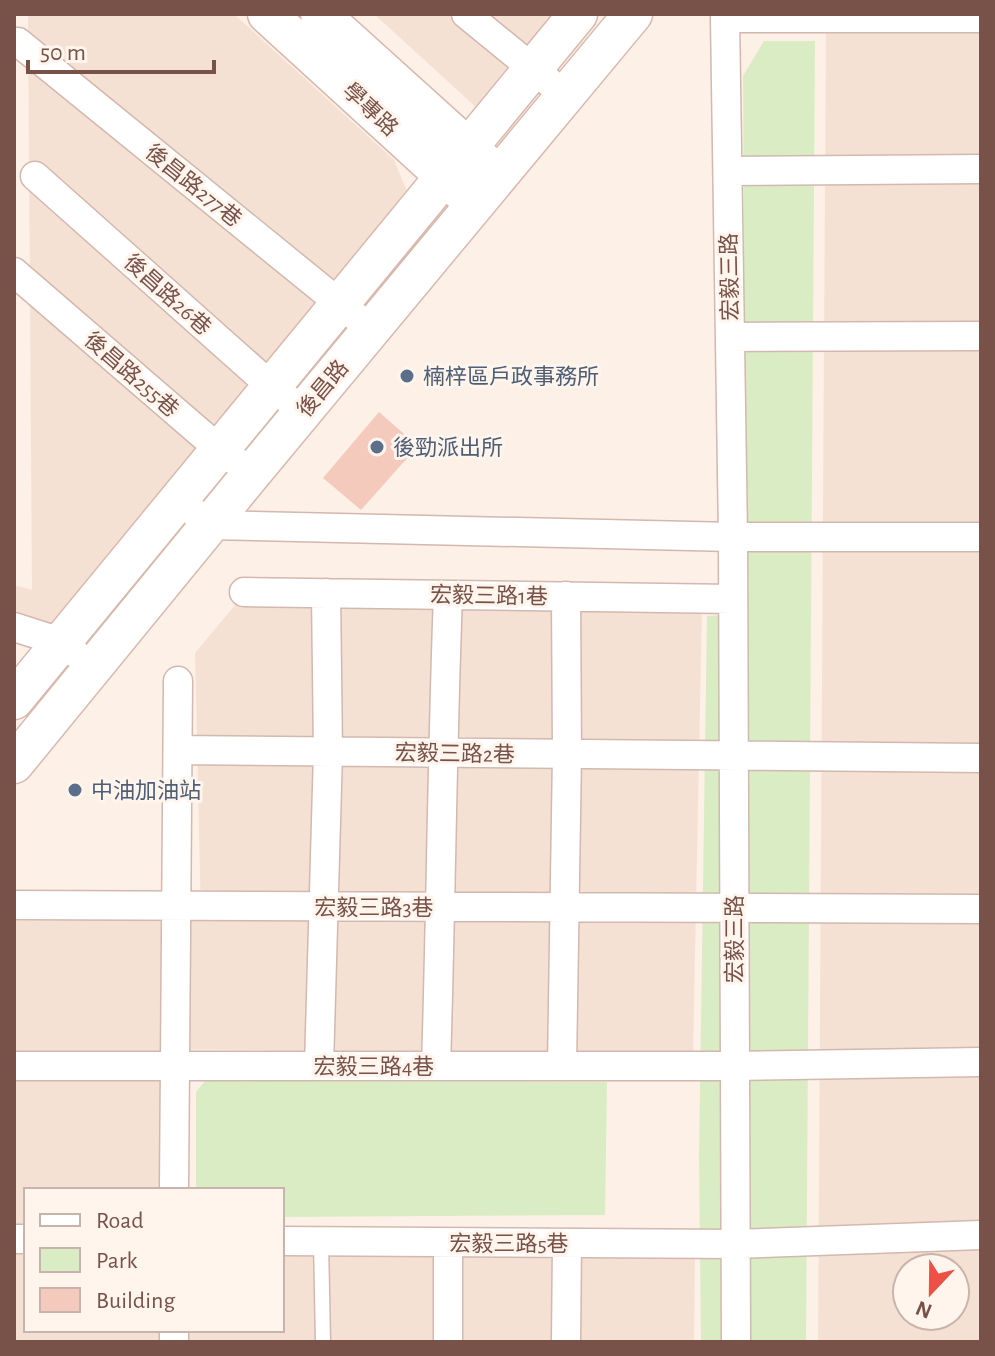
<svg xmlns="http://www.w3.org/2000/svg" width="995" height="1356" font-family="'Alegreya Sans','Noto Sans TC',sans-serif">
	<rect width="100%" height="100%" fill="#fdf0e6"/>
	<!-- residential -->
	<path fill="#f5e1d4" fill-rule="evenodd" d="M 28,14 L 234,14 L 394,160 L 409,196 L 53,628 L 14,615 L 14,585 L 32,590 Z
		M 374,14 L 560,14 L 478,109 Z
		M 826,14 L 981,14 L 981,1342 L 818,1342 ZM 907,1268 L 955,1268 L 955,1316 L 907,1316 Z
		M 235,605 L 702,608 L 693,1055 L 163,1049 L 161,1190 L 26,1190 L 26,1330 L 282,1330 L 282,1256 L 695,1256 L 694,1342 L 14,1342 L 14,921 L 201,918 L 195,653 Z"/>
	<!-- green -->
	<path fill="#daecc4" d="M 764,41 L 815,41 L 806,1342 L 701,1342 L 699,1157 L 707,616 L 746,614 L 743,76 Z
		M 205,1081 L 607,1082 L 605,1215 L 282,1217 L 282,1190 L 196,1190 L 196,1092 Z"/>
	<!-- building -->
	<path fill="#f4cabd" d="M 379,412 L 418,446 L 361,510 L 323,478 Z"/>
	<g fill="none" stroke-linecap="round" stroke-linejoin="round">
		<defs>
			<path id="lane" d="M 321,1241 L 323,1342"/>
			<path id="street" d="M 466,14 L 565,95
				M 18,42 L 371,329
				M 728,171 L 981,169
				M 35,176 L 271,386 L 303,411
				M 14,272 L 219,449 L 252,473
				M 730,337 L 981,336
				M 179,499 L 209,525 L 733,537 L 981,537
				M 244,592 L 733,599
				M 14,627 L 61,642 L 75,653
				M 178,750 L 981,758
				M 14,905 L 981,909
				M 14,1066 L 733,1066 L 981,1062
				M 319,1066 L 328,752 L 326,593
				M 436,1066 C 441,909 442,752 448,595
				M 562,1066 L 567,754 L 566,596
				M 174,1190 L 178,681
				M 14,1239 L 26,1239
				M 282,1241 L 735,1244 L 981,1235
				M 174,1342 L 174,1330
				M 448,1342 L 448,1243
				M 566,1342 L 567,1243
				M 736,1342 L 733,537 L 725,18 L 981,18"/>
			<path id="secondary" d="M 267,14 L 463,193
				M 320,14 L 485,163
				M 14,700 L 578,14
				M 14,764 L 252,473 L 633,14"/>
		</defs>
		<!-- lane casing -->
		<use href="#lane" stroke="#d2b8ae" stroke-width="17"/>
		<!-- street casing -->
		<use href="#street" stroke="#d2b8ae" stroke-width="31"/>
		<!-- secondary casing -->
		<use href="#secondary" stroke="#d8b9ae" stroke-width="41"/>
		<!-- lane -->
		<use href="#lane" stroke="#fff" stroke-width="14"/>
		<!-- street -->
		<use href="#street" stroke="#fff" stroke-width="28"/>
		<!-- secondary -->
		<use href="#secondary" stroke="#fff" stroke-width="38"/>
	</g>
	<!-- markers -->
	<g fill="#5c6f8a" stroke="#fff5ed" stroke-width="3">
		<circle cx="407" cy="376" r="8"/>
		<circle cx="377" cy="447" r="8"/>
		<circle cx="75" cy="790" r="8"/>
	</g>
	<g text-anchor="middle" stroke-width="6" stroke-linejoin="round" paint-order="stroke">
		<!-- street labels -->
		<g font-size="22" fill="#785249" stroke="#fff5ed">
			<text transform="translate(371 109) rotate(43)" y="8">學專路</text>
			<text transform="translate(194 185) rotate(39)" y="8">後昌路277巷</text>
			<text transform="translate(729 277) rotate(-91)" y="8">宏毅三路</text>
			<text transform="translate(168 294) rotate(42)" y="8">後昌路26巷</text>
			<text transform="translate(132 374) rotate(41)" y="8">後昌路255巷</text>
			<text transform="translate(322 388) rotate(-50)" y="8">後昌路</text>
			<text transform="translate(489 595) rotate(1)" y="8">宏毅三路1巷</text>
			<text transform="translate(455 753) rotate(1)" y="8">宏毅三路2巷</text>
			<text x="374" y="915">宏毅三路3巷</text>
			<text transform="translate(734 939) rotate(-90)" y="8">宏毅三路</text>
			<text x="374" y="1074">宏毅三路4巷</text>
			<text x="509" y="1251">宏毅三路5巷</text>
		</g>
		<!-- service labels -->
		<g font-size="22" fill="#4e5e75" stroke="#fff5ed" text-anchor="start">
			<text x="423" y="384">楠梓區戶政事務所</text>
			<text x="393" y="455">後勁派出所</text>
			<text x="91" y="798">中油加油站</text>
		</g>
	</g>
	<!-- border -->
	<rect width="995" height="1356" fill="none" stroke="#785249" stroke-width="32"/>
	<!-- legend -->
	<rect x="24" y="1188" width="260" height="144" fill="#fff5ed" stroke="#c9b4ab" stroke-width="2"/>
	<rect x="40" y="1214" width="40" height="12" fill="#ffffff" stroke="#c9b4ab" stroke-width="2"/>
	<text x="96" y="1228" font-size="24" fill="#785249">Road</text>
	<rect x="40" y="1248" width="40" height="24" fill="#daecc4" stroke="#c9b4ab" stroke-width="2"/>
	<text x="96" y="1268" font-size="24" fill="#785249">Park</text>
	<rect x="40" y="1288" width="40" height="24" fill="#f4cabd" stroke="#c9b4ab" stroke-width="2"/>
	<text x="96" y="1308" font-size="24" fill="#785249">Building</text>
	<!-- north arrow -->
	<g transform="translate(931 1292) rotate(202)"><circle r="38" fill="#fff5ed" stroke="#c9b4ab" stroke-width="2"/>
	<path d="M0-6L14 30L0 20L-14 30Z" fill="#eb5147"/>
	<text y="-12" font-size="22" font-weight="bold" text-anchor="middle" fill="#785249">N</text>
	</g>
	<!-- scale -->
	<path d="M28 60v12h186v-12" fill="none" stroke="#785249" stroke-width="4"/>
	<text x="40" y="60" font-size="24" fill="#785249" stroke="#fff5ed" stroke-width="6" paint-order="stroke">50 m</text>
</svg>
